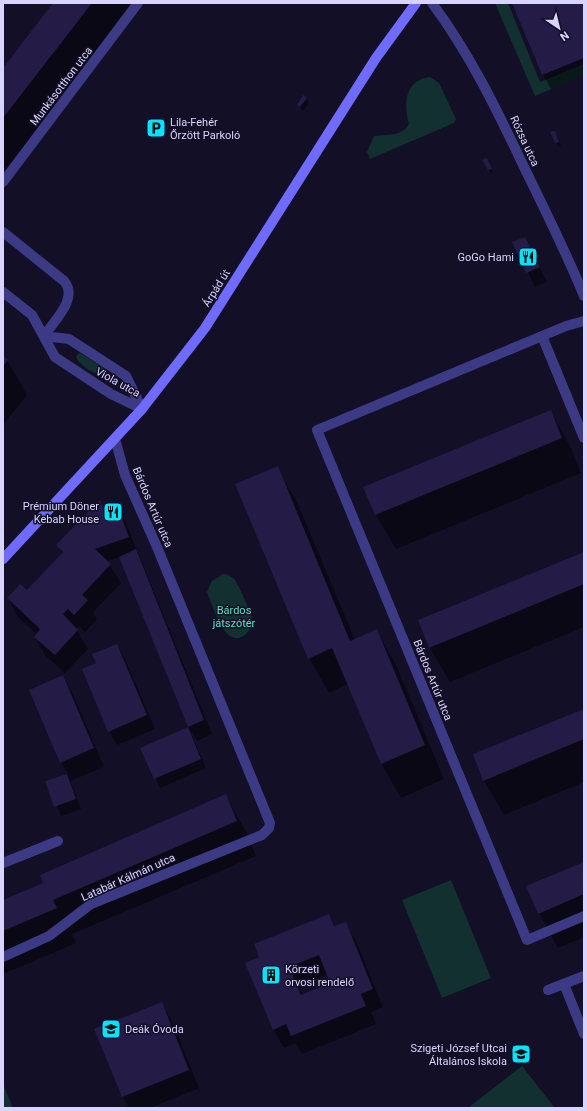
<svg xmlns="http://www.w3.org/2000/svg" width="587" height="1111" font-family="Roboto,sans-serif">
	<rect width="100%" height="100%" fill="#130f26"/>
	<!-- green -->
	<path fill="#12302f" d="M 495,3 L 508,3 L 540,82 L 584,64 L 584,75 L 535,96 Z
		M 430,77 L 439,83 L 456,119 L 454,123 L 370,159 L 367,152 L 374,136 C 386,134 402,137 409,124 C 403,104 405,80 430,77 Z
		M 80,353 L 102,367 L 105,369 L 103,374 C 96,376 77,364 76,356 Z
		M 223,574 C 227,574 231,576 234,579 C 238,583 252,615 253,621 C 253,626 250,630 246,634 C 225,652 213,606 207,592 L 212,581 Z
		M 451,880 L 491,978 L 442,998 L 402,900 Z
		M 522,1066 L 555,1108 L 470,1108 L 469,1107 Z
		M 3,1084 L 13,1108 L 3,1108 Z"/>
	<!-- shadow -->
	<path fill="#0007" fill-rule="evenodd" d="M 55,3 L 139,3 L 3,177 L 3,69 Z
		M 514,3 L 584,3 L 584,75 L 551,89 L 543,75 Z
		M 306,99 L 309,103 L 303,111 L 298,105 Z
		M 552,133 L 557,136 L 561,146 L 558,147 Z
		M 484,160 L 489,164 L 493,173 L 491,174 Z
		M 514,243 L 533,253 L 547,282 L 535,287 Z
		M 3,357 L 7,360 L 27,395 L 3,425 Z
		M 551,411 L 570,446 L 581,473 L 396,549 L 376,515 L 365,488 Z
		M 277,468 L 297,502 L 355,640 L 377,631 L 396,665 L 444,779 L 401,798 L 381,763 L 348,684 L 329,693 L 309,658 Z
		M 99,502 L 105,512 L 116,507 L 125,521 L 212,734 L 197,741 L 192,732 L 191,733 L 206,768 L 160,788 L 141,748 L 189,728 L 120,557 L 107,561 L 121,583 L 93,612 L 97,619 L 85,632 L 79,626 L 76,629 L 88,649 L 65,673 L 45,655 L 35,637 L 37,634 L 18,617 L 8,598 L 27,592 L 63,554 L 57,545 Z
		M 584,553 L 584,627 L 450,682 L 430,648 Z
		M 117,645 L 125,659 L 155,729 L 117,745 L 109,731 L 97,663 Z
		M 63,676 L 73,694 L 104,767 L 70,781 L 81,809 L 61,816 L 46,782 L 68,774 L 61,763 L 30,690 Z
		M 584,710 L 584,782 L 504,815 L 484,780 Z
		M 225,795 L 245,830 L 256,856 L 72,934 L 76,943 L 3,974 L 3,901 L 45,883 Z
		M 584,863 L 584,937 L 558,948 L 539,913 Z
		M 328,915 L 335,927 L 345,923 L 356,941 L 383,1007 L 371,1012 L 376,1024 L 302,1054 L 296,1043 L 284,1048 L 273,1029 L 260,958 ZM 327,974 L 331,984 L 303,996 L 299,986 Z
		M 161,1003 L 172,1021 L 199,1088 L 150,1108 L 129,1108 L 123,1097 L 95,1030 Z"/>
	<!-- building -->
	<path fill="#241b47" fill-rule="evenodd" d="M 53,3 L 92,3 L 3,118 L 3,68 Z
		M 512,3 L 584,3 L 584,58 L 542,75 Z
		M 303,95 L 307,98 L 300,107 L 297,105 Z
		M 555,131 L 559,142 L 555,143 L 550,132 Z
		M 487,158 L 492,169 L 488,170 L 482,160 Z
		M 525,237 L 540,267 L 526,273 L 512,242 Z
		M 3,355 L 8,360 L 3,366 Z
		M 551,410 L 562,438 L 375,515 L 363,487 Z
		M 278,466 L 350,641 L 377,629 L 425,745 L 381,764 L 332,648 L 308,659 L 235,484 Z
		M 100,500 L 104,511 L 117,505 L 129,537 L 95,549 L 111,564 L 82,595 L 88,600 L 74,615 L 68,609 L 63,614 L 78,630 L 55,655 L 34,637 L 40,629 L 7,598 L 20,584 L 27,590 L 63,552 L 56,545 Z
		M 136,549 L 204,720 L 188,727 L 201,759 L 154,779 L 140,748 L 188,727 L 119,557 Z
		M 584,552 L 584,584 L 429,648 L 418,620 Z
		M 117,644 L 147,715 L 108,732 L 82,669 L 96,663 L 92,654 Z
		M 63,675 L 94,748 L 60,763 L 29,690 Z
		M 584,709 L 584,739 L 483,781 L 473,754 Z
		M 67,774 L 76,799 L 54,807 L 45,781 Z
		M 226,794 L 237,821 L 53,900 L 57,908 L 3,931 L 3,900 L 43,883 L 40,875 Z
		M 584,862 L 584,894 L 538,914 L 526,886 Z
		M 329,914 L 334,926 L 346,922 L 373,989 L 361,994 L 366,1006 L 291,1036 L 286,1024 L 273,1030 L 245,963 L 259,957 L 254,944 ZM 319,955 L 330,983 L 301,995 L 289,967 Z
		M 162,1002 L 189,1070 L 122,1097 L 94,1029 Z"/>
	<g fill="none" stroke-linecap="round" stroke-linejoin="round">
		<!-- pedestrian -->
		<path stroke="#3d3a85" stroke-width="10" d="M 564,984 L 584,1034
			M 548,990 L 584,976"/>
		<!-- minor -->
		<path stroke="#3d3a85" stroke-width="10" d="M 3,182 L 138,3
			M 3,232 L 64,281 C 79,298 54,321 44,336
			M 3,292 L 32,315 L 55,357 L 111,394 L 142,409
			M 584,321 L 566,326 L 317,430 L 527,940 L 584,916
			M 44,336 L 69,339 L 126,376 L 142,409
			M 542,336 L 584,438
			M 3,863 L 58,841
			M 3,957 L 49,936 L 91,904 L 262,835 L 269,828 L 270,823 L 157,547 L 125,475 L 115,439"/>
		<!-- tertiary -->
		<path stroke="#3d3a85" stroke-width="10" d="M 432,3 C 470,54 497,110 524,167 C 545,210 566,252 584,296"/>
		<!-- secondary -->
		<path stroke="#6f6bff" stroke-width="10" d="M 3,559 L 142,409 L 205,328 L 376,58 L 416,3"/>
	</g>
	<!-- icons -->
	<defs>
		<symbol id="parking-square" viewBox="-11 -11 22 22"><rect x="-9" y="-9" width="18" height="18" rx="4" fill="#00e5ff" stroke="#130f26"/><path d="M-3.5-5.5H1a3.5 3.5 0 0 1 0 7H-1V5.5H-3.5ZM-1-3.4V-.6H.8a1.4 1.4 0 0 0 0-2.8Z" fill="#111"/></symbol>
		<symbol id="restaurant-square" viewBox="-11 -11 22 22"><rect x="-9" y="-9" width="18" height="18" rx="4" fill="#00e5ff" stroke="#130f26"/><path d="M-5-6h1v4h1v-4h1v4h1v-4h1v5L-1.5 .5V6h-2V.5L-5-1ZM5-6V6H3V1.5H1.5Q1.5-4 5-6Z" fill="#111"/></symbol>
		<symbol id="building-square" viewBox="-11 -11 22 22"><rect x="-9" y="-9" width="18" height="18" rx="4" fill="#00e5ff" stroke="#130f26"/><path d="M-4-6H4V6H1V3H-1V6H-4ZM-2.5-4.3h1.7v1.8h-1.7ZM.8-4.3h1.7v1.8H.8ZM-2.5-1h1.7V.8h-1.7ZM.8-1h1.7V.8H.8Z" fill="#111"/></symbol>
		<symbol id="school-square" viewBox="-11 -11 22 22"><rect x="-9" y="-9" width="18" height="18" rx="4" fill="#00e5ff" stroke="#130f26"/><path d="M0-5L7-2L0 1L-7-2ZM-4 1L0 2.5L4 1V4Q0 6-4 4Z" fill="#111"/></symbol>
	</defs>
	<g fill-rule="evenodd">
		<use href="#parking-square" x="145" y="117" width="22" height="22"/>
		<use href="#restaurant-square" x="517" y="246" width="22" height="22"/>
		<use href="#restaurant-square" x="102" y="501" width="22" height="22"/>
		<use href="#building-square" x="260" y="964" width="22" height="22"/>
		<use href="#school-square" x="100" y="1018" width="22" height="22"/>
		<use href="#school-square" x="510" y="1043" width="22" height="22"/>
	</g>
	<g text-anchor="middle" stroke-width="3" stroke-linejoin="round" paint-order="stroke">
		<!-- street labels -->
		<g font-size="11" fill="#d9d4ff" stroke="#130f26">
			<text transform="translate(61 86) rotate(-53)" y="4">Munkásotthon utca</text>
			<text transform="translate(525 141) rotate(65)" y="4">Rózsa utca</text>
			<text transform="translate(216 288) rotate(-58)" y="4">Árpád út</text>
			<text transform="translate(118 382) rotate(29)" y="4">Viola utca</text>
			<text transform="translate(153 507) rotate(67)" y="4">Bárdos Artúr utca</text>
			<text transform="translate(433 680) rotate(68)" y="4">Bárdos Artúr utca</text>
			<text transform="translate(128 877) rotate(-24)" y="4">Latabár Kálmán utca</text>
		</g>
		<!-- poi labels -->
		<g font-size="11" fill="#d9d4ff" stroke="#130f26" text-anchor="start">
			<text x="170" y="126">Lila-Fehér<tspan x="170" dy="13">Őrzött Parkoló</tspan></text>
			<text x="514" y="261" text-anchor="end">GoGo Hami</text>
			<text x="99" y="510" text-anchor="end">Prémium Döner<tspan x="99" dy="13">Kebab House</tspan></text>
			<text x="285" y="973">Körzeti<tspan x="285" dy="13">orvosi rendelő</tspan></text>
			<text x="125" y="1033">Deák Óvoda</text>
			<text x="507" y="1052" text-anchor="end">Szigeti József Utcai<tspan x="507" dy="13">Általános Iskola</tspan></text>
		</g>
		<!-- park labels -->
		<g font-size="11" fill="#5fe0c0" stroke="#130f26">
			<text x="234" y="614">Bárdos<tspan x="234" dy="13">játszótér</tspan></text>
		</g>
	</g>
	<!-- border -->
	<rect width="587" height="1111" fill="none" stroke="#d9d4ff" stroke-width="8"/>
	<!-- north arrow -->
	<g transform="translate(559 28) rotate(145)" stroke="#130f26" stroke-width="3" paint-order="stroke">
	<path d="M0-3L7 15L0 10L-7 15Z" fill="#d9d4ff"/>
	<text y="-6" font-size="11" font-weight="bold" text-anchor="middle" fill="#d9d4ff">N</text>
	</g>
</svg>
